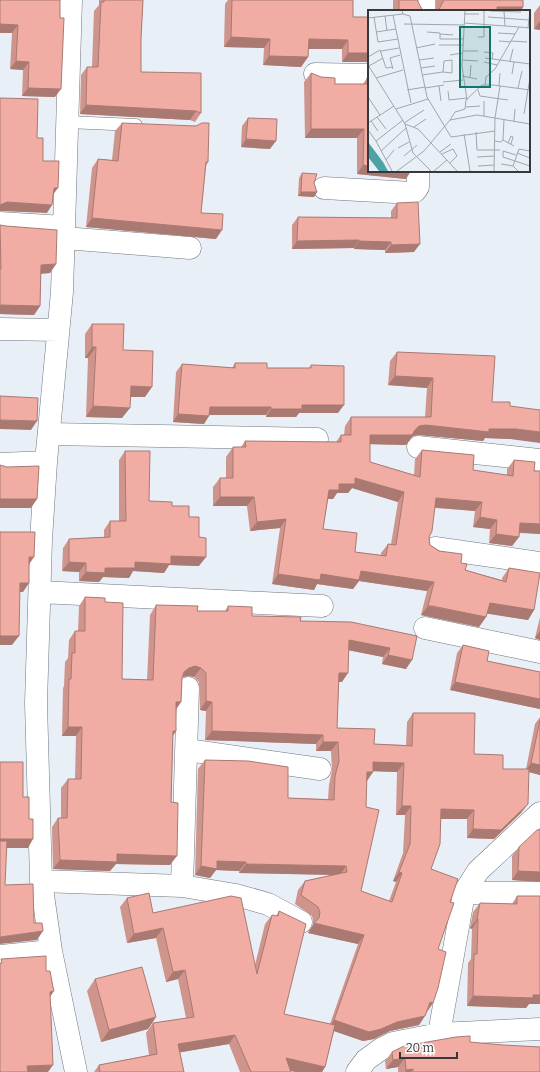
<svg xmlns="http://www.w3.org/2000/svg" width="540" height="1072" font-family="Bitter,serif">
	<rect width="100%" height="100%" fill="#e9eff7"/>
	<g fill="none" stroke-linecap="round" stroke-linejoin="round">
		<defs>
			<path id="service" d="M 67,122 L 136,125"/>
			<path id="minor" d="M 71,0 L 62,292 L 46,462 L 41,540 L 36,703 L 41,881 L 51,951 L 76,1072
				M 424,11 L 424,0
				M 315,74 L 369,75
				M 324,188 L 412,193 L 415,191 L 418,187 L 418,171
				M 0,223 L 64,227
				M 64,238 L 190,248
				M 0,329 L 58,330
				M 49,434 L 317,439
				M 418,447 L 540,460
				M 0,464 L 46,462
				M 435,548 L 540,563
				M 40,592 L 322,606
				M 425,628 L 540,652
				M 187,750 L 320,769
				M 41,881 L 182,886 L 236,895 L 268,904 L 301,922
				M 182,886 L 188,688
				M 464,893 L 540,893
				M 0,956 L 51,951
				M 439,1034 L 464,893 L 478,871 L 540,813
				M 357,1072 L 366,1060 L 381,1049 L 393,1043 L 439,1034 L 540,1029"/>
		</defs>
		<!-- service casing -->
		<use href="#service" stroke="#71767c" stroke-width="13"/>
		<!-- minor casing -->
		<use href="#minor" stroke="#71767c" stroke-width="23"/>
		<!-- service -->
		<use href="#service" stroke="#fff" stroke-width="12"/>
		<!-- minor -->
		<use href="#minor" stroke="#fff" stroke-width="22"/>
	</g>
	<!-- wall -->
	<path fill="#cf958c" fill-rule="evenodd" d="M 0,0 L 60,0 L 55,97 L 22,96 L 23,70 L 10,69 L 12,33 L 0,33 Z
		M 99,0 L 143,0 L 141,39 L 141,72 L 201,113 L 195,122 L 190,120 L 80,114 L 81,75 L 87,67 L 92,67 L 94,11 L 99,5 Z
		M 228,0 L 353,0 L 353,17 L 369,17 L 369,62 L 342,62 L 342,49 L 308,49 L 308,57 L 301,67 L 263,65 L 264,48 L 224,47 L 225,4 Z
		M 393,0 L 418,0 L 418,2 L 423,11 L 393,11 Z
		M 436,0 L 523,0 L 523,7 L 521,11 L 436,11 Z
		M 540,5 L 540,30 L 534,29 L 534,13 Z
		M 311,73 L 335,84 L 363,84 L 367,78 L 406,179 L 357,174 L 357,138 L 305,138 L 304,82 Z
		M 248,118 L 270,149 L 241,147 L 242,126 Z
		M 122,123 L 208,162 L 206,166 L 201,213 L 216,239 L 86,227 L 92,168 L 98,159 L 112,160 L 115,131 Z
		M 302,173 L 317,192 L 314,197 L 298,196 L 299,178 Z
		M 397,203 L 414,252 L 385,253 L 385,250 L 354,249 L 354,248 L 292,249 L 292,225 L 298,217 L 391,218 L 391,211 Z
		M 0,225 L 56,264 L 50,273 L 41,274 L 40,306 L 34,315 L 0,314 Z
		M 92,324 L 123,350 L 145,397 L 130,397 L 122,418 L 86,417 L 88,358 L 85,358 L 85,334 Z
		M 397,352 L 492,402 L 510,439 L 485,438 L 483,441 L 419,435 L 413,436 L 406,445 L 370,444 L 370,462 L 414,475 L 415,459 L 422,450 L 473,470 L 507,475 L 507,469 L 514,460 L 534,471 L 540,471 L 540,534 L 519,533 L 519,537 L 512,546 L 489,543 L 490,529 L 473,527 L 475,511 L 435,508 L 429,537 L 430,545 L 461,563 L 465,570 L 502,580 L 502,578 L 509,568 L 534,610 L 528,620 L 487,613 L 486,617 L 479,627 L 421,615 L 427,591 L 359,581 L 353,589 L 317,584 L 314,590 L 272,584 L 280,528 L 250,531 L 247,506 L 213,506 L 213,487 L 220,478 L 226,478 L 226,457 L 233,447 L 241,447 L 245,441 L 336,442 L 341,435 L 344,435 L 345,426 L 351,417 L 425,417 L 427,388 L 388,385 L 390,361 ZM 352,488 L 398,502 L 391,544 L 388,544 L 381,553 L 381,555 L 355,552 L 323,529 L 328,499 L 333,499 L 337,493 L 348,493 Z
		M 235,363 L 267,368 L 309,368 L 311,365 L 338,413 L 299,413 L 296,417 L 266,417 L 266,415 L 209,415 L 204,424 L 173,422 L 176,372 L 182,364 L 232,368 Z
		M 125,451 L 149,501 L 172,506 L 189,517 L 199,566 L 169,565 L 164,573 L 133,571 L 129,578 L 103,577 L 99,582 L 79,581 L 79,572 L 62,571 L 63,548 L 69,539 L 104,537 L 104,530 L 110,521 L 119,521 L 119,460 Z
		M 85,597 L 105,602 L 122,679 L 147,680 L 150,615 L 156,605 L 197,611 L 225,611 L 228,606 L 252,616 L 300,621 L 417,636 L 406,669 L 382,664 L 383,657 L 349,650 L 342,682 L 339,682 L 337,728 L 374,744 L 406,745 L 407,722 L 413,713 L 474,754 L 503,769 L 526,769 L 535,724 L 540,717 L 540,775 L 529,772 L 521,813 L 494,839 L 467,838 L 467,819 L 441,819 L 431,869 L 450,902 L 438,949 L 427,1012 L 419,1025 L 390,1031 L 374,1039 L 363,1041 L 334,1031 L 325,1067 L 322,1072 L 296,1072 L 290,1071 L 291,1072 L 240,1072 L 229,1044 L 180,1052 L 184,1072 L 94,1072 L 99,1065 L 149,1055 L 146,1033 L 153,1023 L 186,1018 L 178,979 L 166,982 L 156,938 L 127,943 L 120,907 L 127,898 L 153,913 L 255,965 L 265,924 L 272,915 L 276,916 L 279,911 L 284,1014 L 330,1024 L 358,944 L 308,933 L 313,925 L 313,921 L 312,916 L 295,904 L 298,890 L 305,881 L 331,875 L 239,873 L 239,871 L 216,870 L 210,878 L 195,875 L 198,769 L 205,760 L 288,798 L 328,799 L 329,785 L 332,770 L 331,751 L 316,751 L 316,744 L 205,740 L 206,711 L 200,710 L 199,682 L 194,677 L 189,676 L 182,677 L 182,678 L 181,702 L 176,709 L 176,731 L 173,736 L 170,865 L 116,864 L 110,871 L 53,869 L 52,827 L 58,818 L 61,818 L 61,788 L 68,779 L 75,779 L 76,736 L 62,736 L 63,688 L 64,686 L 65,662 L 68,658 L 69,640 L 75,631 L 78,631 L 79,606 ZM 373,771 L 397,772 L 396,815 L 405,815 L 403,853 L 393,881 L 396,882 L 389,901 L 361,891 L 366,781 L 373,772 Z
		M 540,617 L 540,640 L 535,638 Z
		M 463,645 L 487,661 L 539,672 L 540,671 L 540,709 L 450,690 L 457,653 Z
		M 540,830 L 540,882 L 512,880 L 512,856 L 519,847 Z
		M 517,896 L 540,896 L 540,1004 L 529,1004 L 526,1008 L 467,1006 L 468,963 L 471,959 L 472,929 L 470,928 L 473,912 L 480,903 L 512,904 Z
		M 95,979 L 156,1017 L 148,1029 L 101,1042 L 87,991 Z
		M 470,1042 L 540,1072 L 398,1072 L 398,1067 L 386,1069 L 385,1061 L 392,1052 Z"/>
	<!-- shaded-wall -->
	<path fill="#a97972" d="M 497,7 L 523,7 L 521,11 L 494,11 Z
		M 540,21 L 540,30 L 534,29 Z
		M 0,24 L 18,25 L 12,33 L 0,33 Z
		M 231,37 L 270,39 L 264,48 L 224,47 Z
		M 309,39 L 348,40 L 342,49 L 302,49 Z
		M 348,53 L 369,53 L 369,62 L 342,62 Z
		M 269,56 L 308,57 L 301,67 L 263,65 Z
		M 16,61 L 29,62 L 23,70 L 10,69 Z
		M 28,88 L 61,89 L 55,97 L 22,96 Z
		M 86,105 L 196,111 L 190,120 L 80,114 Z
		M 311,129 L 364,129 L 357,138 L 305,138 Z
		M 246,139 L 276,141 L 270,149 L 241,147 Z
		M 363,165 L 369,166 L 369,171 L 411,171 L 406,179 L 357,174 Z
		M 54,188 L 58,188 L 52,196 Z
		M 301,192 L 317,192 L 314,197 L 298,196 Z
		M 7,202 L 52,205 L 47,213 L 0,211 L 0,205 Z
		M 92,218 L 222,230 L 216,239 L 86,227 Z
		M 359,240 L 354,248 L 292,249 L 297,241 Z
		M 359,241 L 391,242 L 385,250 L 354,249 Z
		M 420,244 L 414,252 L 385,253 L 391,245 Z
		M 56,264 L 50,273 L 34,274 L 41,265 Z
		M 0,305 L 40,306 L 34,315 L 0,314 Z
		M 92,347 L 96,347 L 88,358 L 85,358 Z
		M 395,376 L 433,378 L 427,388 L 388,385 Z
		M 131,386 L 152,387 L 145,397 L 123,397 Z
		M 302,405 L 344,405 L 338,413 L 299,413 L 296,417 L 266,417 L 271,409 Z
		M 93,406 L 130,408 L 122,418 L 86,417 Z
		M 210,407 L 271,407 L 266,415 L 204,415 Z
		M 178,414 L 209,416 L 204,424 L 173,422 Z
		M 0,420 L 37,421 L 31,430 L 0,429 Z
		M 426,425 L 489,429 L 516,429 L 540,432 L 540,443 L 510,439 L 485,438 L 483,441 L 419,435 L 413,436 L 406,445 L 364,444 L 370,435 L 415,430 L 419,426 Z
		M 355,478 L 404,492 L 398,502 L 352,488 L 348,493 L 337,493 L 333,499 L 323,499 L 329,490 L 339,484 Z
		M 220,497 L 254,497 L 247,506 L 213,506 Z
		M 436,498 L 482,502 L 475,511 L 430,507 Z
		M 0,499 L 37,499 L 31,508 L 0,508 Z
		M 480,517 L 497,520 L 490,529 L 473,527 Z
		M 286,519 L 280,528 L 250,531 L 257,522 Z
		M 520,523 L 540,524 L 540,534 L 514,532 Z
		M 496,534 L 519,537 L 512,546 L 489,543 Z
		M 171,556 L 206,557 L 199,566 L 169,565 L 164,573 L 133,571 L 129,578 L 103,577 L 99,582 L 79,581 L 86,572 L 105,568 Z
		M 29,557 L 34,557 L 28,566 Z
		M 69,562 L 86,563 L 79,572 L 62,571 Z
		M 361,571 L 434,582 L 427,591 L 359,581 L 353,589 L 317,584 L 314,590 L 272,584 L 278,574 L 321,574 Z
		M 20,583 L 29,583 L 23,592 L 14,592 Z
		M 490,603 L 534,610 L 528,620 L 483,613 Z
		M 428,606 L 486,617 L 479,627 L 421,615 Z
		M 540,631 L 540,640 L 535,638 Z
		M 0,636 L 19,636 L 12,645 L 0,645 Z
		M 349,640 L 390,648 L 383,657 L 342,649 Z
		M 388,655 L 412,660 L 406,669 L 382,664 Z
		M 195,666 L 201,668 L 194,677 L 189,676 L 182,677 L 184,672 L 189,668 Z
		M 339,673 L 348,673 L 342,682 L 333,682 Z
		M 455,682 L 540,699 L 540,709 L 450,690 Z
		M 206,701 L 212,702 L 206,711 L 200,710 Z
		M 176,702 L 181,702 L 175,711 Z
		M 68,727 L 82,727 L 76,736 L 62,736 Z
		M 173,731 L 176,731 L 169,740 Z
		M 212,731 L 323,735 L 316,744 L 205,740 Z
		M 323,742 L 338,742 L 331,751 L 316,751 Z
		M 373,762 L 404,763 L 397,772 L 367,771 Z
		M 531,763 L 540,765 L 540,775 L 525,771 Z
		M 367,772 L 373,772 L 367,781 L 360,781 Z
		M 528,804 L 521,813 L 494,839 L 467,838 L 473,829 Z
		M 402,806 L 411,806 L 405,815 L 396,815 Z
		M 441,809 L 474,810 L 467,819 L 435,819 Z
		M 0,839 L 33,839 L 28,848 L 0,848 Z
		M 117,854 L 177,856 L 170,865 L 116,864 L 110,871 L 53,869 L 60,860 Z
		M 217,861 L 246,862 L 239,871 L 216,870 L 210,878 L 195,875 L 201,866 Z
		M 246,864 L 346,866 L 340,875 L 239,873 Z
		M 518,871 L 540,872 L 540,882 L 512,880 Z
		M 399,872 L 402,873 L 396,882 L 393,881 Z
		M 477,919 L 478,919 L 472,929 L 470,928 Z
		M 314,923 L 364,935 L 358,944 L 308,933 Z
		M 163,928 L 156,938 L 127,943 L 134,934 Z
		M 43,931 L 37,940 L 0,944 L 0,937 Z
		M 185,970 L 178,979 L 166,982 L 173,972 Z
		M 54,991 L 48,1000 L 50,992 Z
		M 533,995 L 540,995 L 540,1004 L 529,1004 L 526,1008 L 467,1006 L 473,996 Z
		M 430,1002 L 433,1003 L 427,1012 Z
		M 425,1016 L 419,1025 L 390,1031 L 374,1039 L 363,1041 L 328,1029 L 334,1020 L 397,1022 Z
		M 156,1017 L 148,1029 L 101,1042 L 109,1030 Z
		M 235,1035 L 229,1044 L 171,1054 L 178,1044 Z
		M 286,1058 L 325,1067 L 322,1072 L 296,1072 L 279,1068 Z
		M 405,1058 L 398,1067 L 386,1069 L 393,1060 Z
		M 53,1065 L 48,1072 L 22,1072 L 27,1066 Z
		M 413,1069 L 411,1072 L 405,1072 L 406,1070 Z"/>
	<!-- building -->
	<path fill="#f1ada3" stroke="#a97972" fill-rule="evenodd" d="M 0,0 L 60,0 L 60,18 L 64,18 L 61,89 L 28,88 L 29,62 L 16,61 L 18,25 L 0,24 Z
		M 104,0 L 143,0 L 141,39 L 141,72 L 201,73 L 201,113 L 196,111 L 86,105 L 87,67 L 98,67 L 101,2 L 104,2 Z
		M 232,0 L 353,0 L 353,17 L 369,17 L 369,53 L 348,53 L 348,40 L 309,39 L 308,57 L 269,56 L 270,39 L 231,37 Z
		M 399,0 L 418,0 L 418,2 L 423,11 L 399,11 Z
		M 443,0 L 523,0 L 523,7 L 497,7 L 497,11 L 438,11 L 443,2 Z
		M 311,73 L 321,77 L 335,78 L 335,84 L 367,84 L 367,78 L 369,78 L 369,166 L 363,165 L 364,129 L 311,129 Z
		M 0,98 L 38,99 L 37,138 L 43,138 L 43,161 L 59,161 L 58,188 L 54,188 L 52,205 L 7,202 L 0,205 Z
		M 248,118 L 277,119 L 276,141 L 246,139 Z
		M 122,123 L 196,126 L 202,123 L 209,123 L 208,162 L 206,162 L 201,213 L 223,214 L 222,230 L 92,218 L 98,159 L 118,161 Z
		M 302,173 L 317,174 L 314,183 L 317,192 L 301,192 Z
		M 418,202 L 420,244 L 391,245 L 391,242 L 359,241 L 359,240 L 297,241 L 298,217 L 397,218 L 397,203 Z
		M 0,225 L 6,226 L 57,230 L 56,264 L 41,265 L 40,306 L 0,305 L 0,269 L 1,269 Z
		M 92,324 L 124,324 L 123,350 L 153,351 L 152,387 L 131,386 L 130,408 L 93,406 L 96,347 L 92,347 Z
		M 397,352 L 495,356 L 492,402 L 510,402 L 510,406 L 540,410 L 540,432 L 516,429 L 489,429 L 489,432 L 426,425 L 419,426 L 415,430 L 412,435 L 370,435 L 370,462 L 420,477 L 422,450 L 474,455 L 473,470 L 513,476 L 514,460 L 535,462 L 534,471 L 540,471 L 540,524 L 520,523 L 519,537 L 496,534 L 497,520 L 480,517 L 482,502 L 436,498 L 432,531 L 429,537 L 430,545 L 439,551 L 462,554 L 461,563 L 467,564 L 465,570 L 506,582 L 509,568 L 540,573 L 534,610 L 490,603 L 486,617 L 432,606 L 428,606 L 434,582 L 361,571 L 359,580 L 321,574 L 320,580 L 278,574 L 286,519 L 257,522 L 254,497 L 220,497 L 220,478 L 233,478 L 233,447 L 246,447 L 245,441 L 341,442 L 341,435 L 351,435 L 351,417 L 431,417 L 433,378 L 395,376 ZM 355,478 L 404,492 L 396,545 L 388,544 L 386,556 L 355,552 L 357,533 L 323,529 L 329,490 L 339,490 L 339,484 L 355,484 Z
		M 235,363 L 267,363 L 267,368 L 311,368 L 311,365 L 344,366 L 344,405 L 302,405 L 302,409 L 271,409 L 271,407 L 210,407 L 209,416 L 178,414 L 182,364 L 235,368 Z
		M 0,396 L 38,398 L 37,421 L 0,420 Z
		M 125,451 L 150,451 L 149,501 L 172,502 L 172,506 L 189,506 L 189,517 L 199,517 L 199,537 L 206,538 L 206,557 L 171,556 L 171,564 L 135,562 L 135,568 L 105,568 L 105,573 L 86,572 L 86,563 L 69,562 L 69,539 L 110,537 L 110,521 L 126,521 Z
		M 0,465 L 7,467 L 39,466 L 37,499 L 0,499 Z
		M 0,532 L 35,532 L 34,557 L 29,557 L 29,583 L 20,583 L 19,636 L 0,636 Z
		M 85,597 L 105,598 L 105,602 L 123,603 L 122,679 L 153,680 L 156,605 L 198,606 L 197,611 L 228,611 L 228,606 L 252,607 L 252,616 L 301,617 L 300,621 L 351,622 L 417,636 L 412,660 L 388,655 L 390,648 L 349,640 L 348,673 L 339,673 L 337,728 L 375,729 L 374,744 L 412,746 L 413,713 L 475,713 L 474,754 L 503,755 L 503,769 L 529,769 L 528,804 L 501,830 L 473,829 L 474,810 L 441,809 L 440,844 L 431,869 L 458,879 L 450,902 L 454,903 L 438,949 L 446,952 L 438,988 L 433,1003 L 430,1002 L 425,1016 L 397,1022 L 381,1029 L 369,1032 L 334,1020 L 364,935 L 314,923 L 319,918 L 320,912 L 318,907 L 301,895 L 305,881 L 347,872 L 346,866 L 246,864 L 246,862 L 217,861 L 217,869 L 201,866 L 205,760 L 248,761 L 288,767 L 288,798 L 334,800 L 335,776 L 339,761 L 338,742 L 323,742 L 323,735 L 212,731 L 212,702 L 206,701 L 206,673 L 201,668 L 195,666 L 189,668 L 184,672 L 182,678 L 181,702 L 176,702 L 176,731 L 173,731 L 171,802 L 178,803 L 177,856 L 117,854 L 117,862 L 60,860 L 58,818 L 67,818 L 68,779 L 81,779 L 82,727 L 68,727 L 69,679 L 71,679 L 72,653 L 75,653 L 75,631 L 85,631 ZM 373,762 L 404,763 L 402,806 L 411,806 L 410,844 L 399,872 L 402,873 L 392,902 L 361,891 L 379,810 L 366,807 L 367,772 L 373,772 Z
		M 463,645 L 489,651 L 487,661 L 540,672 L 540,699 L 455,682 Z
		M 540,720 L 540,765 L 531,763 Z
		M 0,762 L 23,762 L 23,797 L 29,797 L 29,819 L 33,819 L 33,839 L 0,839 Z
		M 537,830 L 540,830 L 540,872 L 518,871 L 519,847 Z
		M 0,841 L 7,841 L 5,885 L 33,884 L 34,923 L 42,923 L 43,931 L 0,937 Z
		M 149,893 L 153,913 L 231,896 L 241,898 L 257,974 L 272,915 L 278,916 L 279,911 L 306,924 L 284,1014 L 335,1025 L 325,1067 L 286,1058 L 291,1072 L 251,1072 L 235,1035 L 178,1044 L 184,1072 L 100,1072 L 99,1065 L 157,1054 L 153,1023 L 194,1017 L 185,970 L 173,972 L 163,928 L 134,934 L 127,898 Z
		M 517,896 L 540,896 L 540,995 L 533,995 L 533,998 L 473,996 L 474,954 L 477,954 L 478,919 L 477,919 L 480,903 L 517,904 Z
		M 46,956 L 46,971 L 50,971 L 53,987 L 54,991 L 50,992 L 53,1065 L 27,1066 L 28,1072 L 0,1072 L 0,963 L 2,963 L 1,959 Z
		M 142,967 L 156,1017 L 109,1030 L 95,979 Z
		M 470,1036 L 470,1042 L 503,1045 L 540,1047 L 540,1072 L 413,1072 L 413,1069 L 406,1070 L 405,1058 L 393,1060 L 392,1052 L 404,1046 L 456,1037 Z"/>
	<!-- overview -->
	<g transform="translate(368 10)">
		<rect width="162" height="162" fill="#e9eff7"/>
		<path d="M 0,132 L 15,152 L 20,161 L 11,161 L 0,147 Z" fill="#4da2a3"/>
		<path fill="none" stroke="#a1a6ac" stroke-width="1" d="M 97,1 L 94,56 L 99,90M 122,1 L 153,2M 136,1 L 137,16M 35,4 L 42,6 L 59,87 L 83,127 L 127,121M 96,4 L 111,4M 25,5 L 43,93M 17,6 L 19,21M 6,7 L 10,32 L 30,29M 120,7 L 161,10M 0,8 L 35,4 L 34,1M 96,13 L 151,17M 36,14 L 96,15M 116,14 L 116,1M 160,18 L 162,1M 8,22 L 28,19M 59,22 L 72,23 L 72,29 L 96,29M 130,23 L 147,24M 72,24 L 85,25M 110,27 L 116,27 L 116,14M 131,31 L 143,32M 143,31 L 159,32M 71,35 L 95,35M 48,38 L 67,34M 13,41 L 31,38M 95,41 L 110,41M 116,42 L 125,43 L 124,49M 82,45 L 95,43M 0,47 L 12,40 L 18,58 L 25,57M 117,48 L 162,54M 51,50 L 66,48M 94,50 L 110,51M 142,51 L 145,39M 116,52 L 129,55M 0,55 L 37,114 L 50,119 L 89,161M 1,56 L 15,48M 53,58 L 67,56M 25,59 L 22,48 L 32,45M 144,64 L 146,52M 54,65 L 75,62 L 84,63 L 84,50 L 76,51 L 75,62M 94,66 L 109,69M 102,67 L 103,55M 8,68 L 35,60M 75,72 L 95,70M 117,75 L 118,67 L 127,59 L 151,17 L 162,18M 71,76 L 73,91M 131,76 L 132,63M 57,78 L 76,75M 150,78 L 154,61M 39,80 L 57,77M 110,80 L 112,86 L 140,90M 80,81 L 81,90 L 99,88M 0,87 L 12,105M 116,91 L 116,106M 98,97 L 112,96M 28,99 L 60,89M 156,104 L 162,68M 9,107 L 18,119M 82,110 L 87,102 L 97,99 L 98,90 L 114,75 L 125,75 L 162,80M 3,111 L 10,121M 146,111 L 147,99M 0,113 L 26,96M 36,113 L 56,100M 37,114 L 45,143 L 63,161M 46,117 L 58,109M 0,120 L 8,131M 108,122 L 109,140 L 132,140M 96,124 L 102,161M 135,130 L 136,109M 126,131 L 133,132 L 135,130 L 146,136M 140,133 L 143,126 L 145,127 L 143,134M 30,138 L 41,132M 13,141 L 38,118M 72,142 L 83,134M 149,143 L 162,148M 74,144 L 85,139 L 89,146 L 82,153M 148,145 L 135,141 L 135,147 L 162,156M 36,146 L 49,135M 109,147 L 126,146M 18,150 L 26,140M 133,154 L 145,156M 110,156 L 126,155M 24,161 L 8,131 L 35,110M 29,161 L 56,141 L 82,110 L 109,105 L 162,114M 66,161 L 79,150M 126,161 L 127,108 L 132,76M 150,161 L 145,156 L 151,139 L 162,141"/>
		<path fill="#0f766e" fill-opacity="0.15" stroke="#0f766e" stroke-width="2" d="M 92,17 L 122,17 L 122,77 L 92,77 Z"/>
		<rect width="162" height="162" fill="none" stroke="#36393c" stroke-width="2"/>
	</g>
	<!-- scale -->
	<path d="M400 1052v6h57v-6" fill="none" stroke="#36393c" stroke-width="2"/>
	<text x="406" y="1052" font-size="12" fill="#36393c" stroke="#fbfcfe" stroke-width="3" paint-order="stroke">20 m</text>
</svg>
